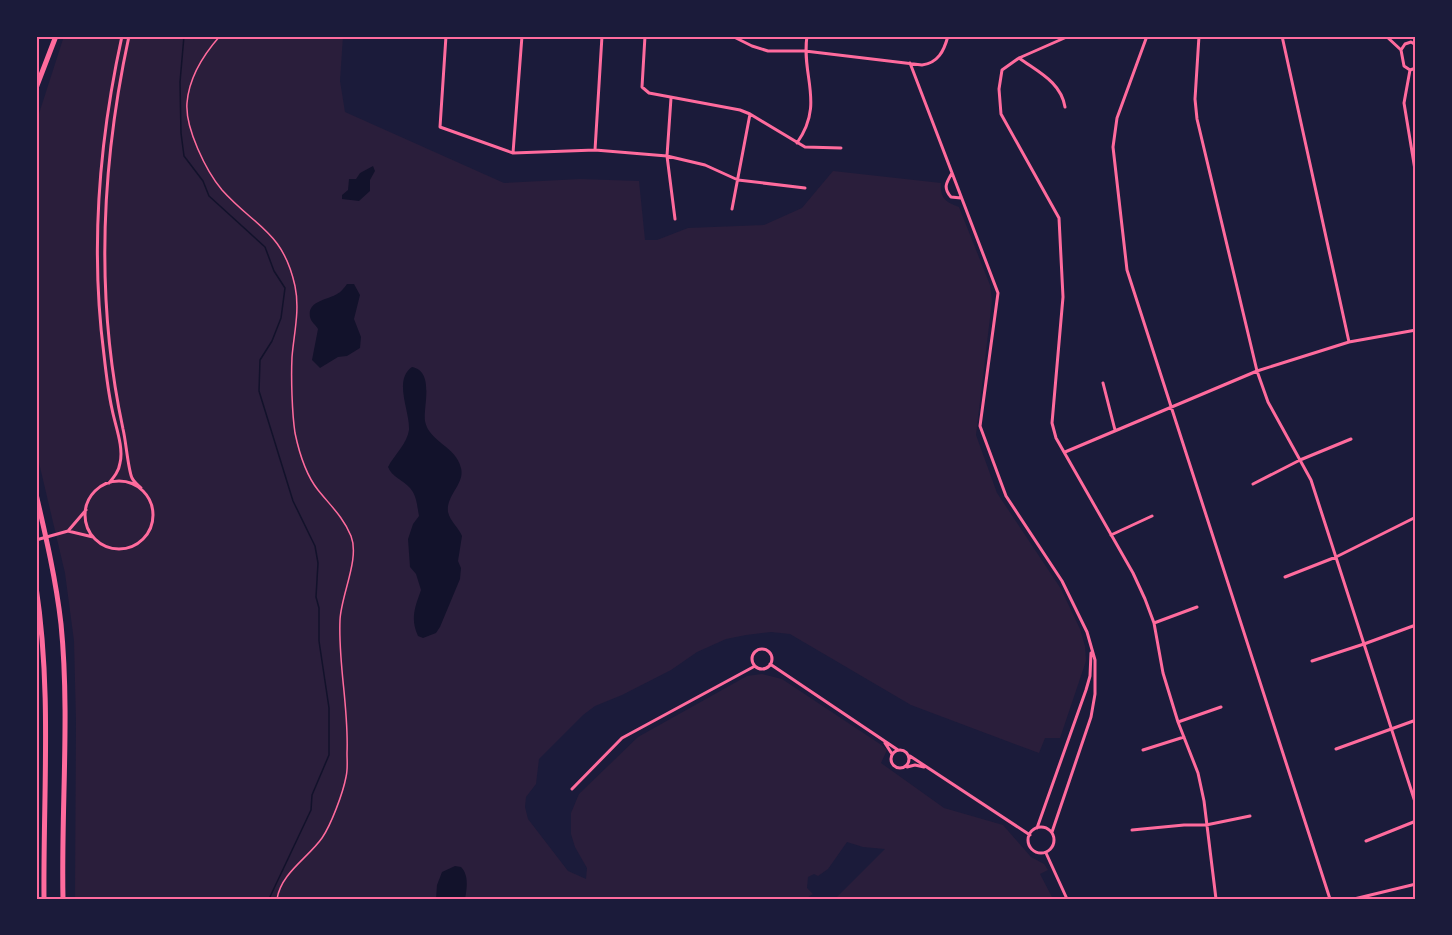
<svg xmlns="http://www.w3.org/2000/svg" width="1452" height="935" font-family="Lato,sans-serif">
	<rect width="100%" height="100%" fill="#1b1b3a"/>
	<!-- green -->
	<path fill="#2a1e3b" d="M 64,36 L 343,36 L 340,81 L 345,112 L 504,183 L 580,179 L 639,181 L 645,240 L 657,240 L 688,228 L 764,225 L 802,208 L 833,171 L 941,183 C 940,198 945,202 959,207 L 990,285 L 992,301 L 976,435 L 997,493 L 1061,589 L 1080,629 L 1085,646 L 1086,661 L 1060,738 L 1045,738 L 1039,753 L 911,705 L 790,634 L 771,632 L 746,635 L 726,639 L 697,652 L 671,670 L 622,695 L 595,706 L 583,715 L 539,759 L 536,784 L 526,797 L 525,807 L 528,819 L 568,871 L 586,879 L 587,868 L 575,847 L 571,834 L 571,813 L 579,794 L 638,737 L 747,676 L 762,674 L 782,679 L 883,746 L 887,750 L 881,763 L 944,808 L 1003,825 L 1031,857 L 1044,864 L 1048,870 L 1040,874 L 1053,899 L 835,899 L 885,849 L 863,847 L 847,842 L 828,869 L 818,876 L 814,874 L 808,877 L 807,888 L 813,894 L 805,899 L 75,899 L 76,721 L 74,641 L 65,573 L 36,450 L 36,123 Z"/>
	<!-- water -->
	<path fill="#12122b" d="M 373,166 L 375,171 L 370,180 L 370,191 L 359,201 L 342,199 L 342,195 L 348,190 L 349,179 L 356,179 L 360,173 Z
		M 347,284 L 354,284 L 360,295 L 354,319 L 361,337 L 360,348 L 347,356 L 338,357 L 320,368 L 312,360 L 318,329 C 316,325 311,322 310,317 C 307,301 327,300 337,294 C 341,292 344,288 347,284 Z
		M 412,367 C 435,371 423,407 425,421 C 429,442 456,446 461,468 C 465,484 446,495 448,512 C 450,521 459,528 462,536 L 458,561 L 461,568 L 460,579 L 440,627 L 436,633 L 423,638 L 418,636 C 410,619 415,607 421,590 L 416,574 L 410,567 L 408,539 L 413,524 L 419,516 C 417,506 417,496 410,488 C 403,480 392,477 388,467 C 394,455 407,444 409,430 C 410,411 393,380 412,367 Z
		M 455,866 L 461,867 C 469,875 467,888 465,899 L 436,899 L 437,885 L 442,872 Z"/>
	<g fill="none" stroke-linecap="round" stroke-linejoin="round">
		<!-- stream -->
		<path stroke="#12122b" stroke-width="1.5" d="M 184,36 L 180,82 L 181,133 L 184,156 L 203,181 L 209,196 L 265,247 L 274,271 L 285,288 L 281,318 L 272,341 L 260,360 L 259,391 L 293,501 L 315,546 L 318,563 L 316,597 L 319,608 L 319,641 L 329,708 L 329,755 L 312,795 L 311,810 L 269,899"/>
		<!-- path -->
		<path stroke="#ff6b9d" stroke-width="1.5" d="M 220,36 C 204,54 189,77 187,103 C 185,128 206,171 222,190 C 255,227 283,231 295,286 C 300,310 294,333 292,357 C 291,378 292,413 295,433 C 299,452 306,475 318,490 C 330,505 344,518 351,536 C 360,559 341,595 340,620 C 338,664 349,708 347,753 C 347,761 348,769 346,777 C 343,793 331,825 322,838 C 308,858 281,873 277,899"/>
		<!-- minor -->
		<path stroke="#ff6b9d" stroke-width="3" d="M 129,36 C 101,166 95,298 123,429 C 126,441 128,469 132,478 C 134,482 138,485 141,488
			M 446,36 L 440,127 L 513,153 L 595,150 L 667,156 L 705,165 L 738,180 L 805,188
			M 645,36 L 642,87 L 649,93 L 740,110 L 750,114 L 805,147 L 841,148
			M 732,36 L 752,46 L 768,51 L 805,51 L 922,65 C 938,63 944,51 948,36
			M 1069,36 L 1019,58 L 1002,70 L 999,89 L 1001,114 L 1059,218 L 1063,297 L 1052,423 L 1056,438 L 1133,573 L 1145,599 L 1154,623 L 1163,673 L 1178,722 L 1198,773 L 1204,801 L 1216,899
			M 1147,36 L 1117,118 L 1113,147 L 1127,270 L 1330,899
			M 1199,36 L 1195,99 L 1197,119 L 1257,371 L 1268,402 L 1311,480 L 1416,805
			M 1282,36 L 1349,342
			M 1386,36 L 1401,50
			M 1019,58 C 1038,72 1061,82 1065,107
			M 910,63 L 998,293 L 980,426 L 1006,496 L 1062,581 L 1087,632 L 1095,660 L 1095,694 L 1091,717 L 1052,832
			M 1410,70 L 1404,103 L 1416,176
			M 1410,70 L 1404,66 L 1401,50 L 1405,44 L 1411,42 L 1416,45
			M 1410,70 L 1416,68
			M 671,98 L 667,156 L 675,219
			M 797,143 C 825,103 801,77 807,36
			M 595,150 L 602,36
			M 513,153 L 522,36
			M 952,173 C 946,183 943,188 951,197 L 961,198
			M 732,209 L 750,114
			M 1103,383 L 1115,430
			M 1065,452 L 1257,371 L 1349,342 L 1416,330
			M85 515a34 34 0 1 1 68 0a34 34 0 1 1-68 0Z
			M 109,483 C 114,477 119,471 120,463 C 124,447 115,425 112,409 C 108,391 106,373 104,355 C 90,248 99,141 122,36
			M 1253,484 L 1300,460 L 1351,439
			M 68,531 L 86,510
			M 1111,535 L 1152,516
			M 36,540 L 68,531 L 93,537
			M 1285,577 L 1336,557 L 1416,517
			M 1154,623 L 1197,607
			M752 659a10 10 0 1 1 20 0a10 10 0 1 1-20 0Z
			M 1312,661 L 1364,644 L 1413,626
			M 770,664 L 898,750
			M 1178,722 L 1221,707
			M 885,743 L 892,754
			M 1336,749 L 1416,720
			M891 759a9 9 0 1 1 18 0a9 9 0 1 1-18 0Z
			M 1143,750 L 1184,737
			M 910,756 L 1030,835
			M 907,767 L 915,765 L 924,767
			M 572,789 L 622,738 L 755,666
			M1028 840a13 13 0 1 1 26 0a13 13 0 1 1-26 0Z
			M 1037,828 L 1086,690 L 1090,676 L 1091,653
			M 1132,830 L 1184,825 L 1206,825 L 1250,816
			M 1366,841 L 1416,821
			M 1046,853 L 1067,899
			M 1354,899 L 1416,884"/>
		<!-- motorway -->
		<path stroke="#ff6b9d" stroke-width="5" d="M 36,88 L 56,36
			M 36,494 C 46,537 56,580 61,624 C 70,715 61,808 63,899
			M 36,587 C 52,691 43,795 44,899"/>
	</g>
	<!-- border -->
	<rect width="1452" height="935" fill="none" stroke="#1b1b3a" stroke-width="75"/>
	<rect x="38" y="38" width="1376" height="860" fill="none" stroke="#ff6b9d" stroke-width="2"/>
</svg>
